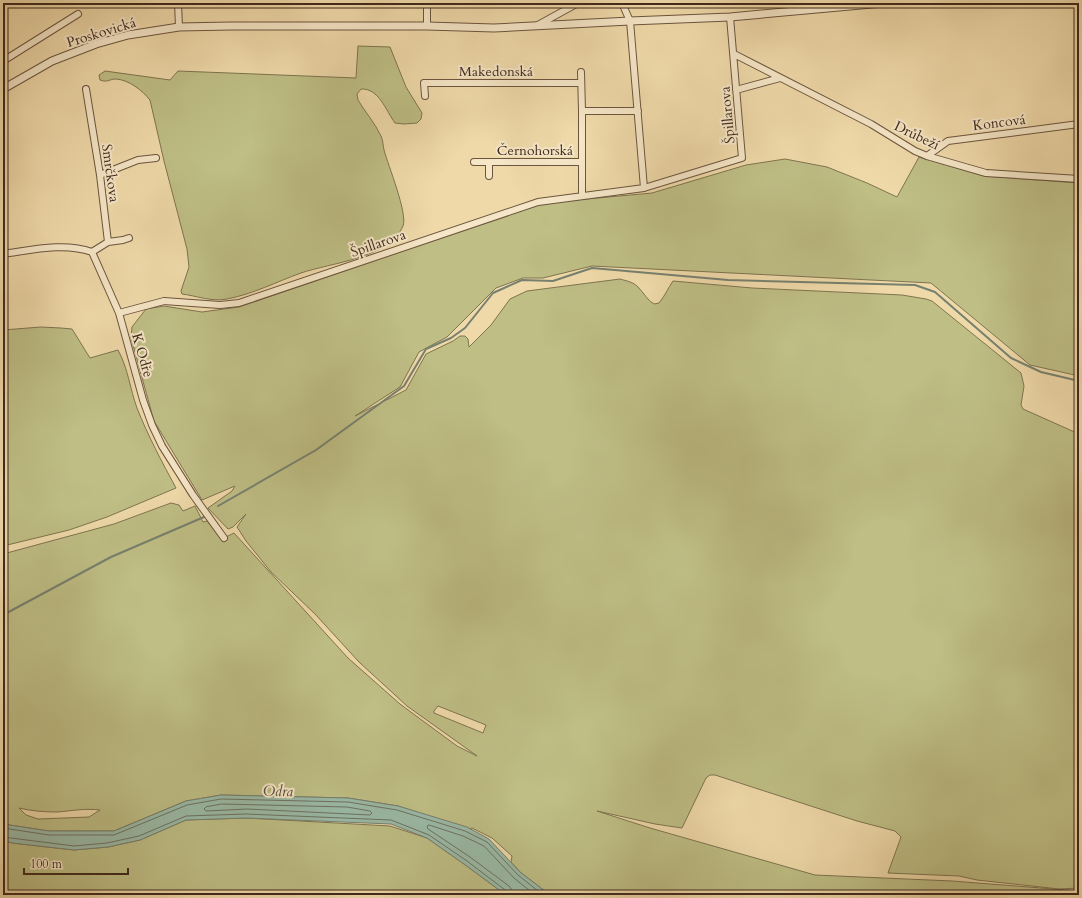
<svg xmlns="http://www.w3.org/2000/svg" width="1082" height="898" font-family="Cardo,serif">
	<rect width="100%" height="100%" fill="#efd9a9"/>
	<filter id="stains"><feTurbulence type="fractalNoise" baseFrequency=".005" numOctaves="4"/><feColorMatrix values="0 0 0 0 .2 0 0 0 0 .09 0 0 0 0 .02 0 0 0 .5 -.17"/></filter>
	<radialGradient id="worn" r=".72"><stop offset=".6" stop-color="#630" stop-opacity="0"/><stop offset="1" stop-color="#630" stop-opacity=".3"/></radialGradient>
	<!-- green -->
	<path fill="#bebe85" stroke="#7f7450" fill-rule="evenodd" d="M 358,46 L 390,47 L 406,87 L 422,113 L 421,119 L 417,123 L 404,124 L 395,123 C 386,111 379,88 361,89 L 357,94 L 358,100 C 365,112 375,123 381,136 C 383,140 383,146 384,150 C 388,165 408,214 403,226 C 390,258 330,263 301,273 C 276,282 253,294 227,299 C 212,302 197,296 182,294 L 181,291 L 189,267 L 187,249 L 164,161 L 150,100 C 142,90 129,80 116,79 C 109,79 108,83 100,80 L 99,75 L 105,71 L 170,80 L 178,71 L 356,78 Z
		M 919,157 L 983,176 L 1079,183 L 1079,376 L 1030,365 L 931,283 L 592,266 L 543,278 L 523,278 L 496,288 L 447,337 L 419,352 L 400,387 L 355,416 L 406,390 L 426,354 L 453,341 L 460,336 L 465,336 L 468,339 L 469,347 L 491,325 L 510,299 L 527,291 L 620,279 C 627,281 633,282 638,287 C 644,293 647,300 654,304 L 659,303 C 665,296 668,288 673,281 L 752,288 L 902,295 L 926,299 L 932,301 L 1021,373 L 1024,386 L 1021,405 L 1023,409 L 1079,434 L 1079,888 L 1059,889 L 977,880 L 959,876 L 888,873 L 901,837 L 895,831 L 857,821 L 715,775 L 710,775 L 706,778 L 682,828 L 655,824 L 597,811 L 650,828 L 815,875 L 952,881 L 1079,891 L 1079,895 L 550,895 L 520,872 L 511,862 L 512,856 L 492,838 L 472,828 L 470,829 L 398,806 L 348,798 L 221,795 L 186,801 L 114,831 L 49,831 L 3,824 L 3,554 L 114,524 L 171,503 L 179,505 L 183,511 L 195,506 L 203,522 L 207,521 L 222,539 L 234,533 L 348,658 L 400,704 L 457,746 L 477,756 L 407,706 L 359,662 L 315,614 L 271,572 L 246,541 L 237,527 L 246,514 L 233,527 L 228,529 L 208,508 L 232,491 L 235,486 L 202,500 L 154,421 L 131,338 L 132,327 L 146,309 L 164,306 L 202,312 L 239,307 L 543,203 L 652,193 L 746,165 L 785,159 L 827,167 L 867,183 L 897,197 ZM 438,706 L 486,725 L 483,733 L 434,713 L 434,711 ZM 19,808 C 31,811 45,812 57,812 C 71,811 85,808 100,810 L 89,817 L 38,819 L 26,815 Z
		M 41,327 L 61,328 L 72,329 L 90,358 L 118,350 C 128,368 130,389 137,408 C 148,436 162,462 176,488 L 107,517 L 69,530 L 3,546 L 3,330 Z
		M 246,818 L 390,826 L 427,838 L 464,864 L 506,895 L 3,895 L 3,840 L 12,843 L 74,850 L 108,847 L 140,840 L 186,820 Z"/>
	<!-- water -->
	<path fill="#9abaa7" stroke="#76806f" d="M 221,795 L 348,798 L 398,806 L 467,827 L 489,839 L 520,872 L 550,895 L 506,895 L 464,864 L 427,838 L 391,824 L 246,818 L 186,820 L 140,840 L 108,847 L 74,850 L 12,843 L 3,840 L 3,824 L 49,831 L 114,831 L 186,801 Z"/>
	<g fill="none" stroke-linecap="round" stroke-linejoin="round">
		<!-- shore -->
		<path stroke="#6d7262" stroke-width="1" d="M 222,804 L 347,807 L 370,811 L 372,813 L 370,815 L 247,809 L 206,811 L 204,809 L 206,807 Z
			M 3,828 L 49,835 L 114,835 L 187,805 L 221,799 L 348,802 L 397,810 L 465,831 L 487,842 L 518,875 L 543,895
			M 3,837 L 74,846 L 107,843 L 139,836 L 186,816 L 246,814 L 391,820 L 429,835 L 467,861 L 505,890 L 507,895
			M 512,895 L 512,890 L 509,886 L 470,857 L 428,829 L 427,826 L 429,825 L 463,836 L 484,846 L 514,878 L 535,895"/>
		<!-- stream -->
		<path stroke="#76806f" stroke-width="2" d="M 218,506 L 316,450 L 404,386 L 426,349 L 451,338 L 465,328 L 493,293 L 522,280 L 553,281 L 592,268 L 728,280 L 915,285 L 935,292 L 1011,358 L 1041,372 L 1079,381
			M 3,615 L 111,557 L 204,517"/>
		<defs>
			<path id="minor" d="M 178,3 L 179,27
				M 427,3 L 427,26
				M 622,3 L 630,21 L 644,188
				M 310,4 L 450,3
				M 538,25 L 578,3
				M 734,54 L 871,124 L 915,151 L 927,156 L 986,173 L 1079,179
				M 3,61 L 78,14
				M 581,72 L 582,111 L 638,111
				M 86,89 L 100,175 L 108,242 L 92,252
				M 736,90 L 780,78
				M 425,96 L 424,83 L 581,83
				M 582,111 L 582,196
				M 927,156 L 948,141 L 1079,124
				M 474,162 L 582,162
				M 100,175 L 138,160 L 156,158
				M 489,176 L 489,162
				M 108,242 L 123,240 L 129,238
				M 3,254 C 32,250 64,242 92,252 L 119,313 L 143,400 L 152,425 L 162,446 L 193,495 L 224,538
				M 119,313 L 164,301 L 220,305 L 239,303 L 538,202 L 644,188 L 742,158 L 730,17"/>
			<path id="tertiary" d="M 3,89 L 52,61 L 96,44 L 128,35 L 179,27 L 230,26 L 427,26 L 494,28 L 630,21 L 730,17 L 883,3"/>
		</defs>
		<!-- minor casing -->
		<use href="#minor" stroke="#6c553f" stroke-width="8"/>
		<!-- tertiary casing -->
		<use href="#tertiary" stroke="#6c553f" stroke-width="9"/>
		<!-- minor -->
		<use href="#minor" stroke="#f5e6c7" stroke-width="6"/>
		<!-- tertiary -->
		<use href="#tertiary" stroke="#f5e6c7" stroke-width="7"/>
	</g>
	<g text-anchor="middle" stroke-width="4" stroke-linejoin="round" paint-order="stroke">
		<!-- street labels -->
		<g font-size="14" fill="#40291c" stroke="#f5e6c7">
			<text transform="translate(101 32) rotate(-17)" y="5">Proskovická</text>
			<text x="496" y="76">Makedonská</text>
			<text transform="translate(727 115) rotate(-95)" y="5">Špillarova</text>
			<text transform="translate(999 122) rotate(-7)" y="5">Koncová</text>
			<text transform="translate(917 135) rotate(26)" y="5">Drůbeží</text>
			<text x="535" y="155">Černohorská</text>
			<text transform="translate(111 173) rotate(82)" y="5">Smrčkova</text>
			<text transform="translate(378 243) rotate(-19)" y="5">Špillarova</text>
			<text transform="translate(143 355) rotate(74)" y="5">K Odře</text>
		</g>
		<!-- water labels -->
		<g font-size="15" font-style="italic" fill="#564d3f" stroke="#f5e6c7">
			<text transform="translate(278 791) rotate(1)" y="5">Odra</text>
		</g>
	</g>
	<!-- margin -->
	<rect width="1082" height="898" fill="none" stroke="#efd9a9" stroke-width="16"/>
	<rect x="4" y="4" width="1074" height="890" fill="none" stroke="#40291c" stroke-width="2"/>
	<rect x="8" y="8" width="1066" height="882" fill="none" stroke="#40291c"/>
	<!-- scale -->
	<path d="M24 868v6h104v-6" fill="none" stroke="#40291c" stroke-width="2"/>
	<text x="30" y="868" font-size="12" fill="#40291c" stroke="#f5e6c7" stroke-width="3" paint-order="stroke">100 m</text>
	<rect width="100%" height="100%" filter="url(#stains)"/>
	<rect width="100%" height="100%" fill="url(#worn)"/>
</svg>
